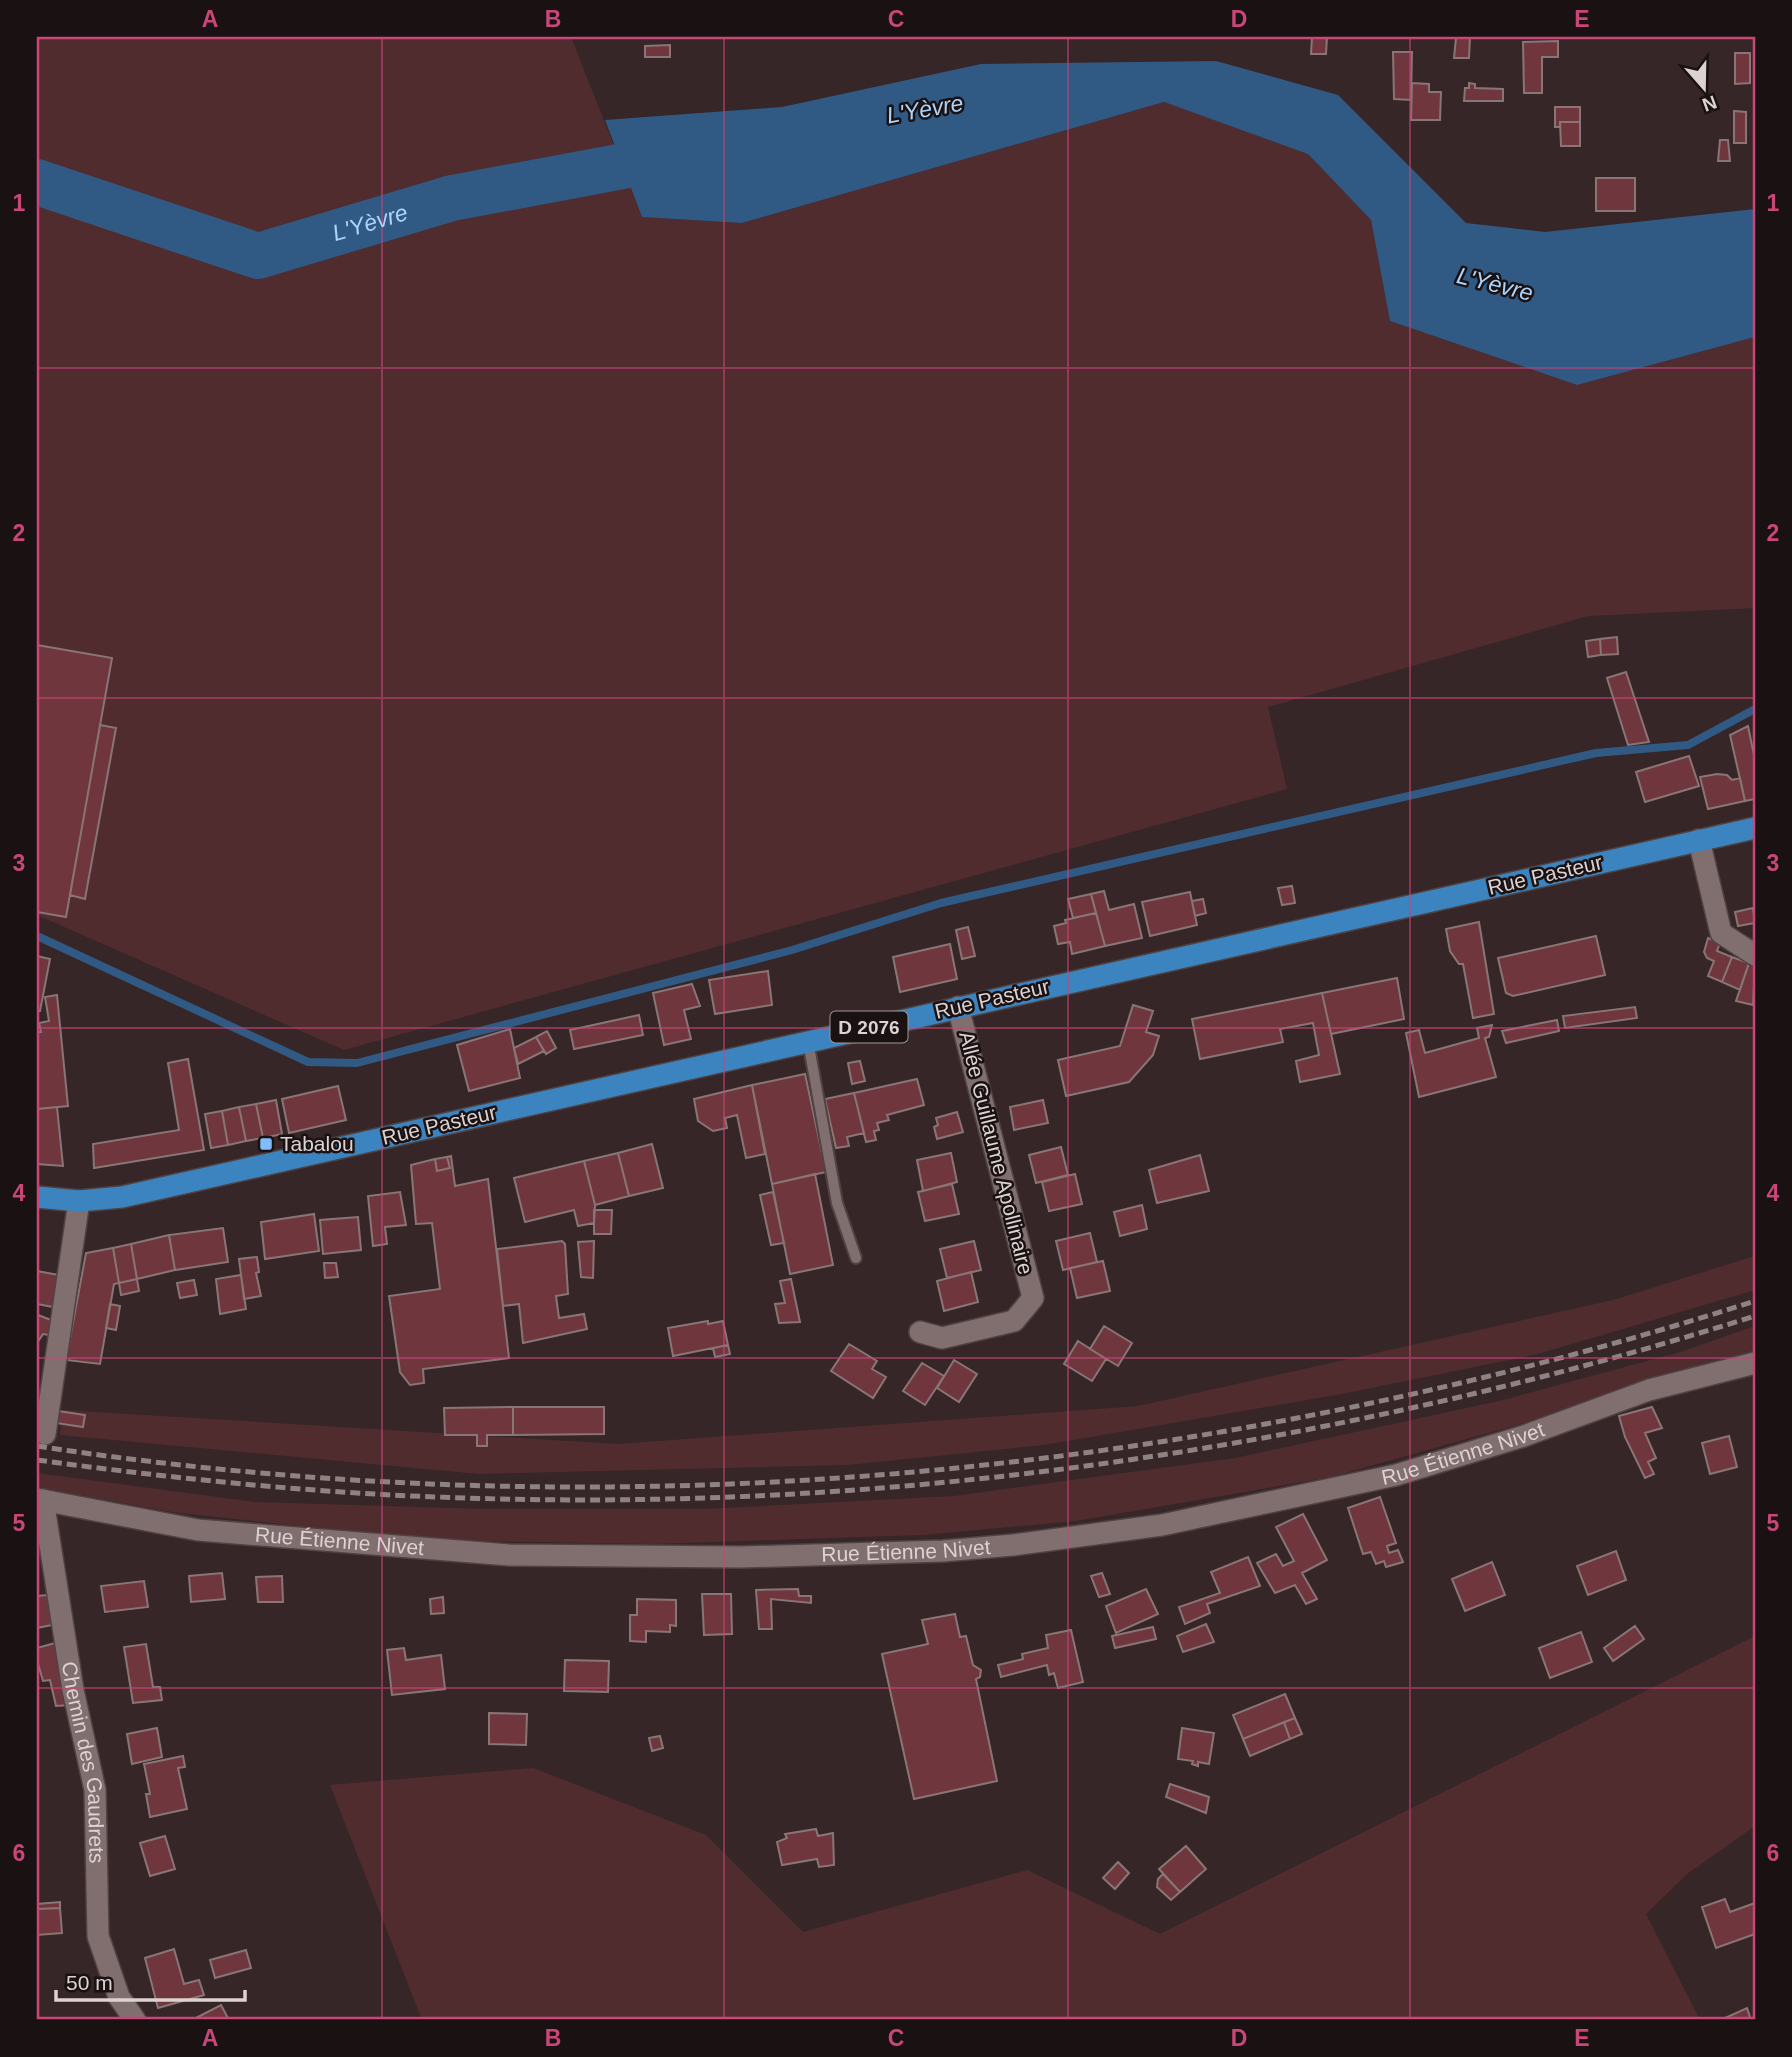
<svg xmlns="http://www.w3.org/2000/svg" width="1792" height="2057" font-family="Arial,sans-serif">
	<rect width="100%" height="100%" fill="#372627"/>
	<!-- green -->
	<path fill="#502c2f" d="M 37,37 L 571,37 L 642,217 L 742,223 L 1164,102 L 1307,153 L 1371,220 L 1390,321 L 1577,385 L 1755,337 L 1755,608 L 1588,616 L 1268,707 L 1287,789 L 344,1050 L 37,915 Z
		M 1755,1256 L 1755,1290 L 1538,1354 L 1342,1394 L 1044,1445 L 847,1465 L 479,1474 L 60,1435 L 62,1410 L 618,1444 L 1138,1406 L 1613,1300 Z
		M 1755,1326 L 1755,1353 L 1676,1371 L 1535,1420 L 1331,1477 L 1076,1521 L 922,1535 L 653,1544 L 485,1541 L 356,1532 L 172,1512 L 37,1487 L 37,1473 L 255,1502 L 484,1509 L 704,1509 L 954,1496 L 1235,1458 L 1499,1401 L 1680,1352 Z
		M 1755,1636 L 1755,1826 L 1687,1874 L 1646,1914 L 1700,2020 L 422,2020 L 330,1785 L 533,1768 L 706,1835 L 803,1932 L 1027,1870 L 1160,1934 Z"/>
	<!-- water -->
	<path fill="#305983" d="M 1216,61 L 1338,95 L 1466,223 L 1545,232 L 1755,209 L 1755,337 L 1577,385 L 1390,321 L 1371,220 L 1308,154 L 1164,102 L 742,223 L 642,217 L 605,120 L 782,107 L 981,64 Z"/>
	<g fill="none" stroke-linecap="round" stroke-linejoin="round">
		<!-- stream -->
		<path stroke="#305983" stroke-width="8" d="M 37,936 L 308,1062 L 357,1063 L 792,950 L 941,903 L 1596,753 L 1688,745 L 1755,709"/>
		<!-- river -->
		<path stroke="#305983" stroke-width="46" id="s1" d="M 37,182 L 258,256 L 452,198 L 682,155"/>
	</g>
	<!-- building -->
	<path fill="#70363d" stroke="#897576" stroke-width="2" d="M 1312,37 L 1327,37 L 1326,54 L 1311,54 Z
		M 1470,37 L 1469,58 L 1454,58 L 1456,38 Z
		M 1558,41 L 1558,57 L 1542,57 L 1542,93 L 1524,93 L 1523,42 Z
		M 670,45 L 670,57 L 645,57 L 645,46 Z
		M 1393,52 L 1412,52 L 1411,100 L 1394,99 Z
		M 1735,53 L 1750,53 L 1750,83 L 1735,84 Z
		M 1412,83 L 1429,84 L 1429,92 L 1441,92 L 1440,120 L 1411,120 Z
		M 1469,83 L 1475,84 L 1475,88 L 1503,89 L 1503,101 L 1464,101 L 1465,88 L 1469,88 Z
		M 1555,107 L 1580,107 L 1580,122 L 1560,122 L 1560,127 L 1555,127 Z
		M 1734,111 L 1746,112 L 1746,143 L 1734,143 Z
		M 1560,122 L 1580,122 L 1580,146 L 1561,146 Z
		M 1720,140 L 1728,140 L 1730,161 L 1718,161 Z
		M 1596,178 L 1635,178 L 1635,211 L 1596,211 Z
		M 1617,637 L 1618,654 L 1601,655 L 1600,639 Z
		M 1600,639 L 1601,655 L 1588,657 L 1586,641 Z
		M 37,645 L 112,658 L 66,917 L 37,912 Z
		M 1626,672 L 1649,742 L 1628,745 L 1607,678 Z
		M 100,725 L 116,728 L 85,899 L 70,895 Z
		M 1748,726 L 1755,760 L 1755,799 L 1745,801 L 1730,735 Z
		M 1689,756 L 1699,786 L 1645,802 L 1636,772 Z
		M 1717,774 L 1727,775 L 1732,780 L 1740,778 L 1745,801 L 1708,809 L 1700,777 Z
		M 1292,886 L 1295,903 L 1282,905 L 1278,888 Z
		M 1104,891 L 1109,910 L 1134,904 L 1142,938 L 1105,946 L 1091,894 Z
		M 1190,892 L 1197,925 L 1150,936 L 1142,902 Z
		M 1091,894 L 1096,913 L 1073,918 L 1068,899 Z
		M 1203,899 L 1206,913 L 1195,916 L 1192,901 Z
		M 1753,908 L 1755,923 L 1738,926 L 1735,912 Z
		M 1096,913 L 1105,946 L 1072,954 L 1070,942 L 1058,944 L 1054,926 L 1066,923 L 1065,920 Z
		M 1479,922 L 1494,1014 L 1473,1018 L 1463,964 L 1459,964 L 1450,951 L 1446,929 Z
		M 968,927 L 975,956 L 962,959 L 956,930 Z
		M 1596,936 L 1605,975 L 1513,996 L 1506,993 L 1498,958 Z
		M 1708,938 L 1720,943 L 1717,951 L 1732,957 L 1722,982 L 1708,976 L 1714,961 L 1707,958 L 1704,952 Z
		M 950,944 L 957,979 L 900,992 L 893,957 Z
		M 37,956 L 50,959 L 40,1011 L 37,1011 Z
		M 1732,957 L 1749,963 L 1740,990 L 1722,982 Z
		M 1749,963 L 1755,966 L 1753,1005 L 1736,1001 Z
		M 768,971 L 772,1005 L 715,1014 L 709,980 Z
		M 1397,978 L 1404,1019 L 1331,1034 L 1322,993 Z
		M 692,984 L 700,1006 L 684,1010 L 691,1039 L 664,1045 L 653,993 Z
		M 1322,993 L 1340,1074 L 1300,1082 L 1296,1061 L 1319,1055 L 1313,1023 L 1280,1029 L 1283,1042 L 1200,1059 L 1192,1019 Z
		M 57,995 L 68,1106 L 37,1109 L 37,1032 L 41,1032 L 39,1023 L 49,1021 L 45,997 Z
		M 1133,1005 L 1153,1011 L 1146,1032 L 1159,1036 L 1153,1055 L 1129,1082 L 1066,1096 L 1058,1060 L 1120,1046 Z
		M 1635,1007 L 1637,1018 L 1565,1028 L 1563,1016 Z
		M 639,1015 L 643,1035 L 574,1049 L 570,1030 Z
		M 1557,1020 L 1559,1031 L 1506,1043 L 1502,1031 Z
		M 1492,1025 L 1489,1037 L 1485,1038 L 1496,1077 L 1419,1097 L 1406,1033 L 1419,1030 L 1425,1053 L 1479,1038 L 1477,1028 Z
		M 510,1029 L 520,1078 L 469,1091 L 457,1045 Z
		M 547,1031 L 556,1048 L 546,1054 L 536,1037 Z
		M 536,1037 L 544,1051 L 518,1064 L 514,1048 Z
		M 188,1059 L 204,1150 L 94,1168 L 93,1144 L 179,1130 L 168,1063 Z
		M 860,1061 L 865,1081 L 852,1084 L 848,1063 Z
		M 805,1074 L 826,1172 L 772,1184 L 752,1085 Z
		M 917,1079 L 924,1105 L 887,1115 L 889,1120 L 877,1123 L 879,1130 L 874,1131 L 876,1140 L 866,1142 L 854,1093 Z
		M 752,1085 L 765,1154 L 746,1158 L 737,1115 L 725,1118 L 727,1128 L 713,1131 L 698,1121 L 694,1099 Z
		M 338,1086 L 346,1120 L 289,1133 L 282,1099 Z
		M 854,1093 L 864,1133 L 847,1137 L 849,1146 L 836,1148 L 825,1099 Z
		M 276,1100 L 282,1134 L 263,1138 L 256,1104 Z
		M 1043,1100 L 1048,1123 L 1014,1130 L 1010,1107 Z
		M 256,1104 L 263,1138 L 246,1141 L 239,1107 Z
		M 57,1107 L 63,1166 L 37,1164 L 37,1109 Z
		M 239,1107 L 246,1141 L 228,1145 L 222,1111 Z
		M 222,1111 L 228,1145 L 211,1148 L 205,1114 Z
		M 957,1112 L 963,1132 L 937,1139 L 934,1127 L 938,1125 L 936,1118 Z
		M 652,1144 L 663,1188 L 629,1196 L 618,1153 Z
		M 1061,1147 L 1068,1175 L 1036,1183 L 1029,1155 Z
		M 618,1153 L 629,1196 L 595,1205 L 584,1161 Z
		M 951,1153 L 957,1182 L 923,1191 L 917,1160 Z
		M 1200,1155 L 1209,1191 L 1157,1203 L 1149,1170 Z
		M 451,1156 L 455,1186 L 488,1179 L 509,1358 L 423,1369 L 424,1383 L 410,1385 L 400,1372 L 389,1296 L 440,1289 L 432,1223 L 416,1224 L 411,1165 L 435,1159 L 437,1171 L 450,1168 L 447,1157 Z
		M 447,1157 L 450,1168 L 437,1171 L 435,1159 Z
		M 584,1161 L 595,1205 L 594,1223 L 578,1226 L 574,1210 L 525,1222 L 514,1178 Z
		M 815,1174 L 833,1265 L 790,1274 L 772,1184 Z
		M 1075,1174 L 1082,1204 L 1049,1211 L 1042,1182 Z
		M 952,1184 L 959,1214 L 925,1221 L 918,1192 Z
		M 400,1192 L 406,1225 L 385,1227 L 387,1244 L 373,1246 L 368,1196 Z
		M 773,1192 L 784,1243 L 771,1245 L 760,1195 Z
		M 1142,1205 L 1147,1229 L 1120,1236 L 1114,1212 Z
		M 594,1210 L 612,1210 L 611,1234 L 594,1234 Z
		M 314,1214 L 319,1251 L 265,1259 L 261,1222 Z
		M 358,1217 L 361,1250 L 323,1254 L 320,1220 Z
		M 223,1228 L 228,1262 L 175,1270 L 169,1235 Z
		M 1090,1233 L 1097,1262 L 1063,1270 L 1056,1241 Z
		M 169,1235 L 175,1270 L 137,1279 L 131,1244 Z
		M 562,1241 L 565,1244 L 568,1294 L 556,1296 L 559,1318 L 584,1314 L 587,1329 L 523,1343 L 519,1304 L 503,1306 L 497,1249 Z
		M 594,1241 L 593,1278 L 581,1277 L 578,1242 Z
		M 974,1241 L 981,1270 L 947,1278 L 940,1249 Z
		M 131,1244 L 137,1279 L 119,1283 L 113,1248 Z
		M 113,1248 L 119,1283 L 114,1284 L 100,1364 L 66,1360 L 86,1253 Z
		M 257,1257 L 259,1272 L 256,1273 L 261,1296 L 244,1299 L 239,1259 Z
		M 1103,1261 L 1110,1291 L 1077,1298 L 1070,1268 Z
		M 324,1263 L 336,1263 L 338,1277 L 325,1278 Z
		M 37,1271 L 59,1275 L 53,1307 L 37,1304 Z
		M 971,1272 L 978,1302 L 944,1311 L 937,1281 Z
		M 241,1275 L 246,1309 L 220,1314 L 216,1279 Z
		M 137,1279 L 139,1291 L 121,1295 L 119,1283 Z
		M 791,1279 L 800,1322 L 779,1323 L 775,1304 L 785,1303 L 780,1281 Z
		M 194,1280 L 197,1295 L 180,1298 L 177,1283 Z
		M 110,1304 L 120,1306 L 116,1330 L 106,1328 Z
		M 38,1315 L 51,1320 L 49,1335 L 43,1334 L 37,1343 Z
		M 708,1321 L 708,1324 L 723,1321 L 728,1345 L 673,1356 L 668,1328 Z
		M 1104,1326 L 1132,1343 L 1118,1366 L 1090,1349 Z
		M 1078,1341 L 1106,1359 L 1092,1381 L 1064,1364 Z
		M 849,1344 L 877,1361 L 872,1369 L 886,1377 L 873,1398 L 831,1371 Z
		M 728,1345 L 730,1354 L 715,1357 L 713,1348 Z
		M 954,1360 L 977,1374 L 959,1402 L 937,1388 Z
		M 922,1363 L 944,1376 L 925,1405 L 903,1391 Z
		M 513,1407 L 604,1407 L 604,1434 L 513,1435 Z
		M 513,1407 L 513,1435 L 487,1435 L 487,1446 L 477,1446 L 477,1435 L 445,1435 L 444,1408 Z
		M 1652,1407 L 1662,1428 L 1645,1433 L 1656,1458 L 1648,1462 L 1654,1474 L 1645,1478 L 1625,1437 L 1619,1416 Z
		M 58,1411 L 85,1415 L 83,1427 L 56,1423 Z
		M 1729,1436 L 1737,1467 L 1710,1474 L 1702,1443 Z
		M 1380,1497 L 1396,1543 L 1387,1546 L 1389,1553 L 1398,1550 L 1403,1562 L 1386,1567 L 1384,1561 L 1376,1564 L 1371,1552 L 1363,1554 L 1348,1508 Z
		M 1303,1514 L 1327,1560 L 1302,1573 L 1317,1599 L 1306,1604 L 1295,1585 L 1275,1593 L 1257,1563 L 1276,1554 L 1283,1566 L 1294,1561 L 1276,1527 Z
		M 1616,1551 L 1626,1580 L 1588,1595 L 1577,1566 Z
		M 1248,1557 L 1260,1586 L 1207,1604 L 1210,1613 L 1185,1624 L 1179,1607 L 1220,1593 L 1211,1572 Z
		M 1492,1562 L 1505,1595 L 1465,1611 L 1452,1579 Z
		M 222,1573 L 225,1599 L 191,1602 L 189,1576 Z
		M 1102,1573 L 1110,1594 L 1099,1597 L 1091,1576 Z
		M 282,1576 L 283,1602 L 258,1602 L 256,1577 Z
		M 144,1581 L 148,1607 L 105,1612 L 101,1586 Z
		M 798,1589 L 799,1596 L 811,1596 L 811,1603 L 771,1599 L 772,1629 L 759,1629 L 756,1590 Z
		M 1146,1589 L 1158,1614 L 1116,1633 L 1106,1606 Z
		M 702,1594 L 731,1594 L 732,1634 L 704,1635 Z
		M 47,1595 L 52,1625 L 37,1628 L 37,1596 Z
		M 443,1597 L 444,1613 L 431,1614 L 430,1599 Z
		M 637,1599 L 676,1600 L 676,1626 L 670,1625 L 670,1632 L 646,1631 L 646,1642 L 630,1641 L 630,1615 L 637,1615 Z
		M 955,1614 L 960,1637 L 966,1636 L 973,1665 L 981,1670 L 980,1677 L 976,1679 L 997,1781 L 914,1799 L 882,1654 L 928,1644 L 922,1620 Z
		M 1206,1624 L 1214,1642 L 1183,1652 L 1177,1636 Z
		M 1635,1626 L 1644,1639 L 1613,1661 L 1604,1648 Z
		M 1153,1627 L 1156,1639 L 1115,1648 L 1112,1636 Z
		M 1071,1630 L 1083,1682 L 1058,1688 L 1054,1673 L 1049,1675 L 1047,1665 L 1001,1677 L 998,1665 L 1023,1659 L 1022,1654 L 1048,1648 L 1046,1635 Z
		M 1581,1632 L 1592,1662 L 1550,1678 L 1539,1648 Z
		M 55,1643 L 70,1705 L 56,1706 L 50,1680 L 43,1681 L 37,1660 L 37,1648 Z
		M 146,1644 L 153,1687 L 160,1687 L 162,1700 L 133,1703 L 124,1647 Z
		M 404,1648 L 406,1660 L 441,1655 L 445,1689 L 392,1695 L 387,1650 Z
		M 565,1660 L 609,1661 L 608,1692 L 564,1691 Z
		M 1285,1694 L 1295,1718 L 1243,1739 L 1233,1715 Z
		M 489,1713 L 527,1714 L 526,1745 L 489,1744 Z
		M 1295,1718 L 1302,1734 L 1290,1739 L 1284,1722 Z
		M 1284,1722 L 1290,1739 L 1250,1756 L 1243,1739 Z
		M 157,1728 L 162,1757 L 132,1764 L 127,1734 Z
		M 1182,1728 L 1214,1733 L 1209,1764 L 1198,1762 L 1198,1766 L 1192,1764 L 1193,1761 L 1178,1759 Z
		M 660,1736 L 663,1748 L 652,1751 L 649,1738 Z
		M 183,1756 L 185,1767 L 178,1768 L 187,1809 L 150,1817 L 146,1794 L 150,1794 L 144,1764 Z
		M 1170,1784 L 1209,1797 L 1206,1813 L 1166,1797 Z
		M 816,1829 L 818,1836 L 833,1833 L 834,1865 L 819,1867 L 817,1859 L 782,1865 L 777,1842 L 787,1838 L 785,1834 Z
		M 165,1836 L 175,1869 L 150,1876 L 140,1843 Z
		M 1186,1846 L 1206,1869 L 1180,1892 L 1159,1869 Z
		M 1118,1862 L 1129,1873 L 1115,1889 L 1103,1878 Z
		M 1163,1874 L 1180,1892 L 1171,1900 L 1157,1887 L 1158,1879 Z
		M 1725,1899 L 1730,1912 L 1755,1903 L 1755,1934 L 1716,1948 L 1702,1907 Z
		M 60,1902 L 60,1908 L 37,1909 L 37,1904 Z
		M 60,1908 L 62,1933 L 37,1935 L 37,1909 Z
		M 174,1949 L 184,1984 L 199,1980 L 204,1995 L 158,2008 L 145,1958 Z
		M 246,1950 L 251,1968 L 215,1978 L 210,1960 Z
		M 221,2005 L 229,2020 L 192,2020 Z
		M 1747,2008 L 1751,2020 L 1726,2020 L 1725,2018 Z"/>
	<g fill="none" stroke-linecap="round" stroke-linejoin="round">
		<defs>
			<path id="lane" d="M 808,1041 L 837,1203 L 856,1258"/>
			<g id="street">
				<path d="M 1699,840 L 1721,933 L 1755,955"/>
				<path d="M 920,1332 L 942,1338 L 1014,1321 L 1033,1298 L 958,1007"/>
				<path d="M 45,1434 L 79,1201"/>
				<path id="s2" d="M 37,1499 L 198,1530 L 509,1555 L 742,1557 L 943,1551 L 1013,1545 L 1162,1525 L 1396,1475 L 1524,1436 L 1649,1390 L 1755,1363"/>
				<path id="s3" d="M 43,1500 L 73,1690 L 95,1790 L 98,1936 L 119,1997 L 135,2020"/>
			</g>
			<path id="primary" d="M 37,1197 L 79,1201 L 122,1197 L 1755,828"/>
		</defs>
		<!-- lane casing -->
		<use href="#lane" stroke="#4f4242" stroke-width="14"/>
		<!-- street casing -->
		<use href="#street" stroke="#4f4242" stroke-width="24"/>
		<!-- primary casing -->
		<use href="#primary" stroke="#4f4242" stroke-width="24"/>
		<!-- lane -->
		<use href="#lane" stroke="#816e6f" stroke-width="10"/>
		<!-- street -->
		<use href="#street" stroke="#816e6f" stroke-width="21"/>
		<!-- primary -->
		<use href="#primary" stroke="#3b84c0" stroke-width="21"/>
		<!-- rail -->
		<path stroke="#8f8282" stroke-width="5" stroke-dasharray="10 5" stroke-linecap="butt" d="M 37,1446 C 611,1534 1203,1478 1755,1301
			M 37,1460 C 170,1478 303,1492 437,1497 C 884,1515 1329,1450 1755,1316"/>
	</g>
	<!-- grid -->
	<path fill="none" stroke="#c94679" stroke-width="2" stroke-opacity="0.55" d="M 382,37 L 382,2020M 724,37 L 724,2020M 1068,37 L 1068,2020M 1410,37 L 1410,2020M 37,368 L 1755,368M 37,698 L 1755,698M 37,1028 L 1755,1028M 37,1358 L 1755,1358M 37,1688 L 1755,1688"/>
	<!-- markers -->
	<rect fill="#81bdfa" stroke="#191112" stroke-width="2.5" x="259" y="1137" width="14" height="14" rx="3.5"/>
	<g text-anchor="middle" stroke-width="5" stroke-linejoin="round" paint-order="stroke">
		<!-- shield labels -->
		<rect fill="#191112" stroke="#a29898" stroke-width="2" x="830.5" y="1011.5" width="77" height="31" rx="5"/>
		<g font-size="19" font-weight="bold" fill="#ddd2d2">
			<text x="869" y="1034">D 2076</text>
		</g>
		<!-- street labels -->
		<g font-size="21" fill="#ddd2d2" stroke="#191112">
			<text transform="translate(1545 875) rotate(-13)" y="7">Rue Pasteur</text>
			<text transform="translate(992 999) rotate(-13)" y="7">Rue Pasteur</text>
			<text transform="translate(439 1125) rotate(-13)" y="7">Rue Pasteur</text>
			<text transform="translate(996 1153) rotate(76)" y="7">Allée Guillaume Apollinaire</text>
			<text dy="7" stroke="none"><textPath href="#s2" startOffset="1440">Rue Étienne Nivet</textPath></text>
			<text dy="7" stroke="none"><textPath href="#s2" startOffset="306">Rue Étienne Nivet</textPath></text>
			<text dy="7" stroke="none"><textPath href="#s2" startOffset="873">Rue Étienne Nivet</textPath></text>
			<text dy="7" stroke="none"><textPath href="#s3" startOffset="266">Chemin des Gaudrets</textPath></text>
		</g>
		<!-- poi labels -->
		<g font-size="21" fill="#ddd2d2" stroke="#191112" text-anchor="start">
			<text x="280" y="1151">Tabalou</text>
		</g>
		<!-- water labels -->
		<g font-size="23" font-style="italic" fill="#add3fa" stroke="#191112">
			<text transform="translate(925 109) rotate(-10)" y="8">L'Yèvre</text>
			<text dy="8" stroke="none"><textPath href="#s1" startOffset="350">L'Yèvre</textPath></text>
			<text transform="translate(1495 284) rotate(14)" y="8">L'Yèvre</text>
		</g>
	</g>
	<!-- border -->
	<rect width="1792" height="2057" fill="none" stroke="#191112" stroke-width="77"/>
	<!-- north arrow -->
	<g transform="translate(1704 88) rotate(160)" stroke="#191112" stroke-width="5" paint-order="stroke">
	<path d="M0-5L12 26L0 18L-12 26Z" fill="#ddd2d2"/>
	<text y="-10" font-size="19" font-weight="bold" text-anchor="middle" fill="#ddd2d2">N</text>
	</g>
	<!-- scale -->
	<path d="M56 1990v10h189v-10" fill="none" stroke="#ddd2d2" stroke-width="3.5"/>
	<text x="66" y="1990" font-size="21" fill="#ddd2d2" stroke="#191112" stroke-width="5" paint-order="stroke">50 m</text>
	<rect x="38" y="38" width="1716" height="1980" fill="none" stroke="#c94679" stroke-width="2.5"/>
	<g font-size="23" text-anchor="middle" font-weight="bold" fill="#c94679">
		<text x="210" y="27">A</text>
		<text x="553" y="27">B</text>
		<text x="896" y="27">C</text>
		<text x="1239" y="27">D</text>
		<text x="1582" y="27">E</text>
		<text x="19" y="211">1</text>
		<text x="1773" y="211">1</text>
		<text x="19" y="541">2</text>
		<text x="1773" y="541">2</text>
		<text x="19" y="871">3</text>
		<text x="1773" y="871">3</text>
		<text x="19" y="1201">4</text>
		<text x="1773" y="1201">4</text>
		<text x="19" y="1531">5</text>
		<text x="1773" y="1531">5</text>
		<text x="19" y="1861">6</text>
		<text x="1773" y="1861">6</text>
		<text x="210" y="2046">A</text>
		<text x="553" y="2046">B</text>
		<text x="896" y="2046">C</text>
		<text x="1239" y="2046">D</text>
		<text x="1582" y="2046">E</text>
	</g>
</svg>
